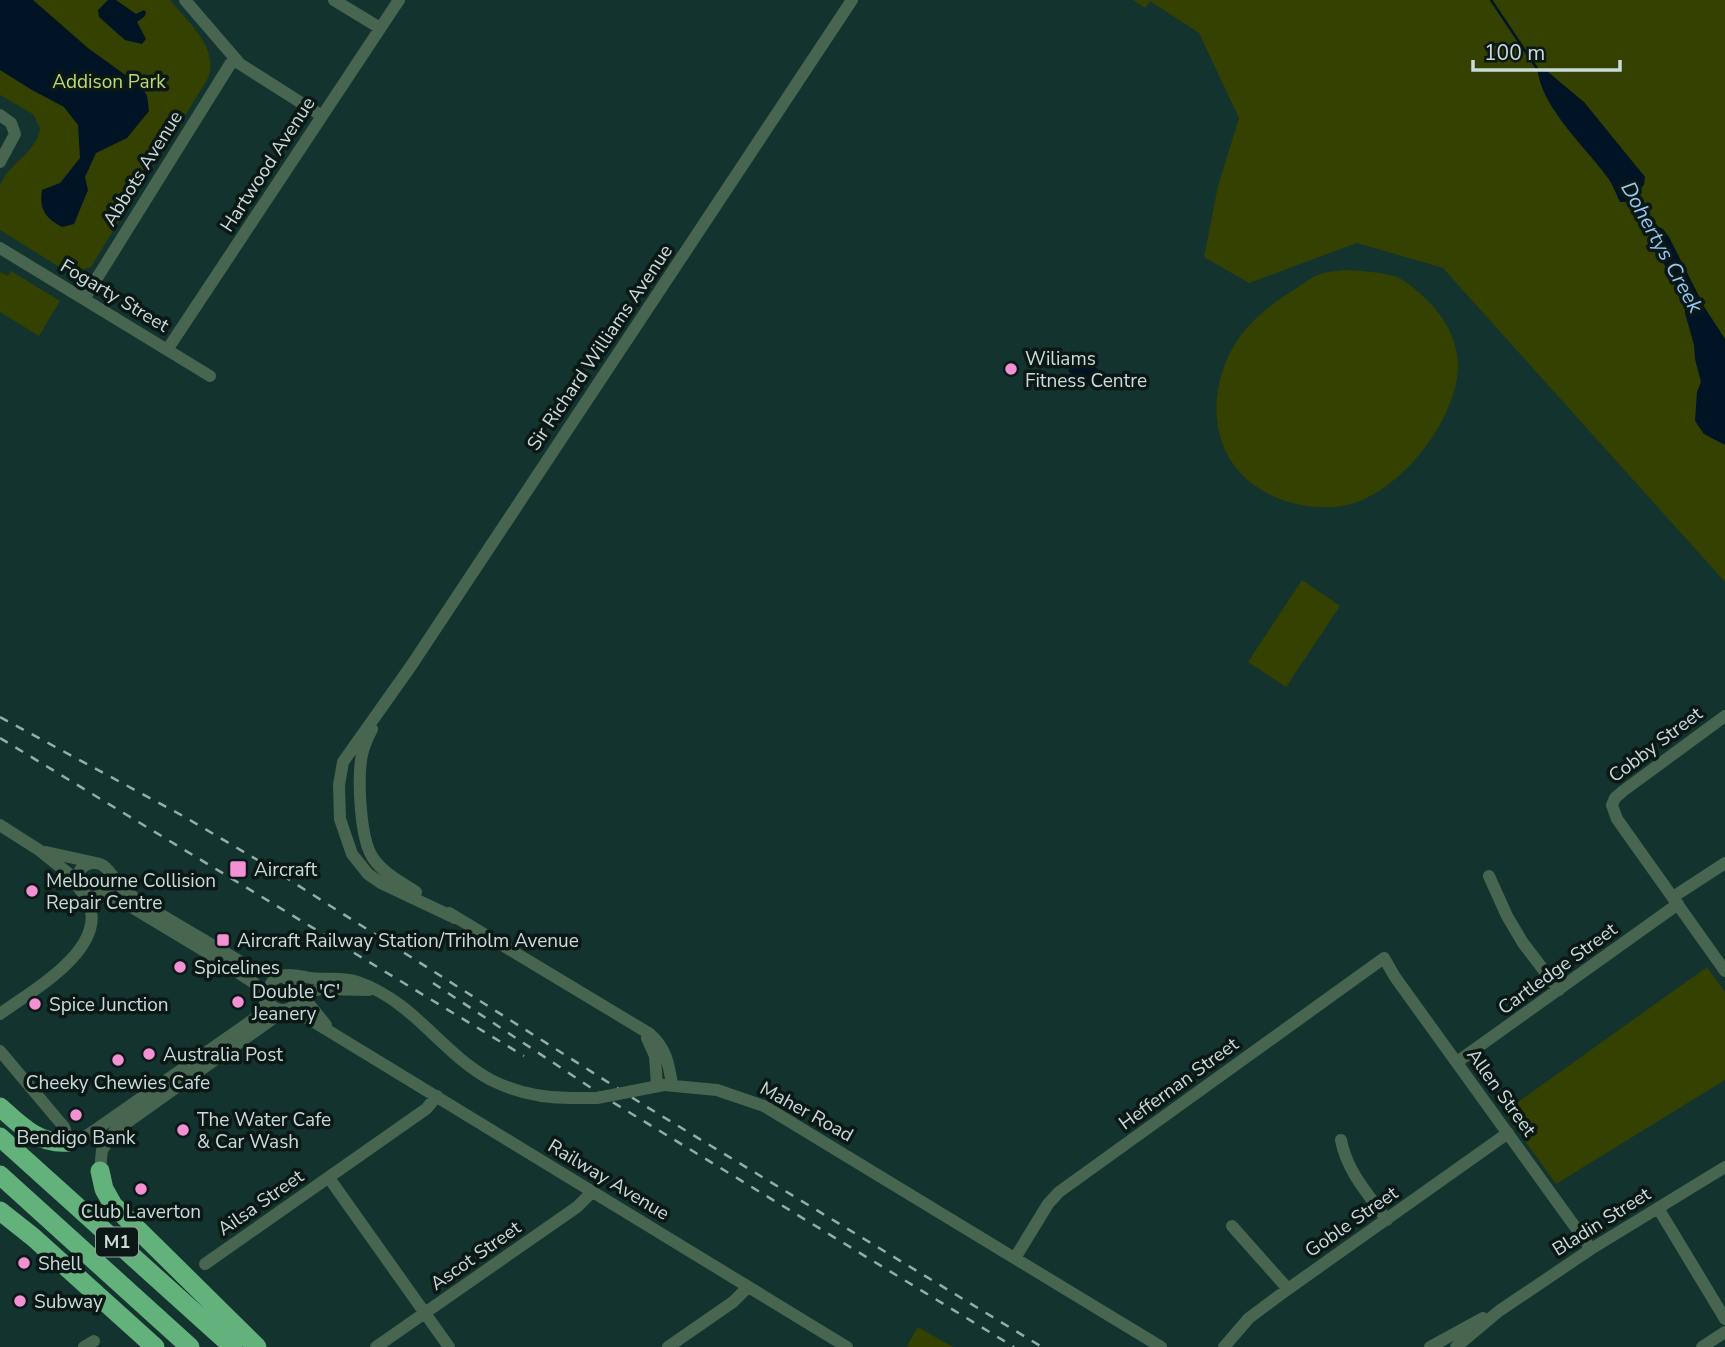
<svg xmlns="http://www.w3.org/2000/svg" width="1725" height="1347" font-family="'Nunito Sans',sans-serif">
	<rect width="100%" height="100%" fill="#13332f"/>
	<!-- green -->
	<path fill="#344100" d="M 0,0 L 170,0 C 188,22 221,49 207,80 L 166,146 L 137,177 L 119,221 L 91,267 L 69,273 L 0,230 C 0,218 0,198 0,186 C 8,163 37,153 40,128 L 33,114 L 0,95 Z
		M 1133,0 L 1725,0 L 1725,582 L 1443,268 L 1357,243 L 1249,283 L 1204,257 L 1218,186 L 1239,118 L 1199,33 L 1150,1 L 1145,8 Z
		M 1346,270 C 1362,271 1379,272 1394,276 C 1406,280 1419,292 1428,301 C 1443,315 1457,340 1458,362 C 1460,418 1398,497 1342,506 C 1315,510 1283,504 1260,489 C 1211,459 1206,397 1232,349 C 1247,322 1272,303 1297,288 C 1304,283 1312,277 1320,274 C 1328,271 1338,271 1346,270 Z
		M 11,271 L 60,301 L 39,336 L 0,312 L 0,274 L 1,272 L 8,276 Z
		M 1302,580 L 1340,606 L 1286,687 L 1248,662 Z
		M 1707,967 L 1725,992 L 1725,1080 L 1556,1184 L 1504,1112 Z
		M 918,1327 L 953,1347 L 909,1347 L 907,1346 Z"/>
	<!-- water -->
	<path fill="#011425" d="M 0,0 L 33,0 L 88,48 L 142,87 L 147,96 L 149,111 L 127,138 L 96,153 L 85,177 L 88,190 L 74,224 L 62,227 C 45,218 39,209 42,190 L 60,183 L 80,158 L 78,125 L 64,107 L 32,90 L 0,70 Z
		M 108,0 L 116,0 L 136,14 L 144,10 L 146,12 L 145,16 L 137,22 L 146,39 L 142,44 L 125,40 L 99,17 L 98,10 Z
		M 1540,70 L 1548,72 L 1584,102 L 1645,177 L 1644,185 L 1626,202 L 1620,202 C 1616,194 1613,185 1608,178 C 1587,149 1544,110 1538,73 Z
		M 1657,226 L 1663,229 L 1669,237 L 1705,308 L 1725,339 L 1725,445 L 1704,434 L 1695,421 L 1697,392 L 1701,382 L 1695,359 L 1694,345 L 1685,313 L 1685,299 L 1681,288 L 1663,263 L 1652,231 Z
		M 1078,356 L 1108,376 L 1098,391 L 1068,371 Z"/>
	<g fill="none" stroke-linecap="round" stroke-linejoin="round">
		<!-- stream -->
		<path stroke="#011425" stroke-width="2.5" d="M 1491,0 L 1540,73
			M 1636,193 L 1657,230"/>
		<!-- minor -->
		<path stroke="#47654f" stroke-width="12" d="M 185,0 L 240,64 L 322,116
			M 334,0 L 380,28
			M 0,115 L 11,123 L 15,134 L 0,162
			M 0,248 L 210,376
			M 84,299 L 234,58
			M 167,350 L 399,0
			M 1725,716 L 1623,791 L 1615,798 L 1612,805 L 1617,819 L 1725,971
			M 372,729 C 367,739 362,749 361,760 C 358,783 360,839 373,858 C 383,873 401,882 416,892
			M 0,825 L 39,850 L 78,881
			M 46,852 L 96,863
			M77 880a17 17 0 1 1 34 0a17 17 0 1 1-34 0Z
			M 108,870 L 123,889 L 146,906 L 246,965 L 281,976
			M 1489,876 L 1507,916 L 1523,943 L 1559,990
			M 100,896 L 130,906 L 203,950 L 254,983 L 266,998
			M 1673,897 L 1725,863
			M 449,913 L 650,1034 C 666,1048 669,1064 672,1085
			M 455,918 L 381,883 L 368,874 L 352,854 L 340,819 L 339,785 L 343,762 L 411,666 L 852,0
			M 282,976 L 296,985 L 300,997 C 292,1014 274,1014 266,998 C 271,972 284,973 305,977 C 323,981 342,976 358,982 C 415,1002 440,1052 491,1080 C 519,1094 549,1099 579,1098
			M 300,994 L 321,989 L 369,990
			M 300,997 L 309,1004 L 326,1025
			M 287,1010 L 309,1019 L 847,1347
			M 0,1014 C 31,991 107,950 89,903 L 96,896
			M 647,1038 L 655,1056 L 657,1086
			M 0,1051 L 64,1127 L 69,1142 L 81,1139 L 91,1133 L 254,1019 L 263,1009 L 266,999
			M 1457,1062 L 1678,904
			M 664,1085 L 717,1090 L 764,1106 L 1161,1347
			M 1341,1140 C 1347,1172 1369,1195 1387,1220
			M 100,1171 L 102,1150 L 115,1131 L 285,1010
			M 329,1178 L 449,1347
			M 1658,1208 L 1725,1319
			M 1232,1226 L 1288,1289
			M 1015,1258 L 1048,1204 L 1059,1192 L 1384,958 L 1395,977 L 1591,1249
			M 205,1264 L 426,1109 L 437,1096
			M 84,1347 L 94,1341
			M 376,1347 L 577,1207 L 593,1191
			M 668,1347 L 733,1302 L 748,1287
			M 1224,1347 L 1249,1318 L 1288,1289 L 1508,1133
			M 1430,1347 L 1483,1318
			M 1456,1347 L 1499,1311 L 1591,1249 L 1725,1167
			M 1702,1347 L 1725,1332"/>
		<!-- highway -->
		<path stroke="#63b27c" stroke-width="19" d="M 0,1107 C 21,1126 39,1145 69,1142
			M 0,1137 L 233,1347
			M 100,1171 L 104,1189 L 113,1205 L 257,1347
			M 0,1175 L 190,1347
			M 0,1211 L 33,1237 L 155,1347"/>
		<!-- rail -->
		<path stroke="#97aca9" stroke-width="2.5" stroke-dasharray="9 9" stroke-linecap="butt" d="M 0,717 L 183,816 L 266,865 L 647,1107 L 1042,1347
			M 0,738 L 524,1056
			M 433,983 L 614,1103 L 1014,1347"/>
		<!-- minor-bridge -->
		<path stroke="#47654f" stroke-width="12" d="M 579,1098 L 597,1098 L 664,1085"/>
	</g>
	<!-- markers -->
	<g fill="#f491d4" stroke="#0b1816" stroke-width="2.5">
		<circle cx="1011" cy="369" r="7"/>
		<rect x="229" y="860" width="18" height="18" rx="3.5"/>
		<circle cx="32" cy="891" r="7"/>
		<rect x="216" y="933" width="14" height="14" rx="3.5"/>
		<circle cx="180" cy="967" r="7"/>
		<circle cx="238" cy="1002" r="7"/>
		<circle cx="35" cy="1004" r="7"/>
		<circle cx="149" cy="1054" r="7"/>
		<circle cx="118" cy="1060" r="7"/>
		<circle cx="76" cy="1115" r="7"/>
		<circle cx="183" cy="1130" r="7"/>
		<circle cx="141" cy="1189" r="7"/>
		<circle cx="24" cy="1263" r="7"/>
		<circle cx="20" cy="1301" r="7"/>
	</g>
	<g text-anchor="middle" stroke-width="7" stroke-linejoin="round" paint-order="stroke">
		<!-- shield labels -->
		<rect fill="#0b1816" stroke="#91a19e" stroke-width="2" x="96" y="1227.5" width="42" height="29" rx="5"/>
		<g font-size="18" font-weight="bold" fill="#cadcd9">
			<text x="117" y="1248">M1</text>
		</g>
		<!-- park labels -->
		<g font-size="19" fill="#bfdb6c" stroke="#0b1816">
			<text x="109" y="88">Addison Park</text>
		</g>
		<!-- street labels -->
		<g font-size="19" fill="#cadcd9" stroke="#0b1816">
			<text transform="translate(267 164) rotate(-57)" y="7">Hartwood Avenue</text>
			<text transform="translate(142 168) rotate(-58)" y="7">Abbots Avenue</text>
			<text transform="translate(115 295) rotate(31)" y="7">Fogarty Street</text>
			<text transform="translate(599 347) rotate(-56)" y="7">Sir Richard Williams Avenue</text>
			<text transform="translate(1655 744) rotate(-37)" y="7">Cobby Street</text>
			<text transform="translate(1557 968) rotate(-36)" y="7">Cartledge Street</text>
			<text transform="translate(1178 1083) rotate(-36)" y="7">Heffernan Street</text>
			<text transform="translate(1502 1092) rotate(54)" y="7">Allen Street</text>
			<text transform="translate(807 1111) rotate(29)" y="7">Maher Road</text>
			<text transform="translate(609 1179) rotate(31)" y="7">Railway Avenue</text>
			<text transform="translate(260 1202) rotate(-35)" y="7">Ailsa Street</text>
			<text transform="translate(1351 1221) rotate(-35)" y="7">Goble Street</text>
			<text transform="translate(1601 1221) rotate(-32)" y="7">Bladin Street</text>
			<text transform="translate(475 1255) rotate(-35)" y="7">Ascot Street</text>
		</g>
		<!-- poi labels -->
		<g font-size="19" fill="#cadcd9" stroke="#0b1816" text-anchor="start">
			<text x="1025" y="365">Wiliams<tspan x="1025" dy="22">Fitness Centre</tspan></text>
			<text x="254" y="876">Aircraft</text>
			<text x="46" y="887">Melbourne Collision<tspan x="46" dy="22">Repair Centre</tspan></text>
			<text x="237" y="947">Aircraft Railway Station/Triholm Avenue</text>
			<text x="194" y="974">Spicelines</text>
			<text x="252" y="998">Double 'C'<tspan x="252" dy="22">Jeanery</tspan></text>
			<text x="49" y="1011">Spice Junction</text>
			<text x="163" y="1061">Australia Post</text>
			<text x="118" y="1089" text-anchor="middle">Cheeky Chewies Cafe</text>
			<text x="197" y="1126">The Water Cafe<tspan x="197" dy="22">&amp; Car Wash</tspan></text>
			<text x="76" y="1144" text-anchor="middle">Bendigo Bank</text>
			<text x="141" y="1218" text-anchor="middle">Club Laverton</text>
			<text x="38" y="1270">Shell</text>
			<text x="34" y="1308">Subway</text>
		</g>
		<!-- water labels -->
		<g font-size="21" font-style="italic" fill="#94c8f6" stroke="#0b1816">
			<text transform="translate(1662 247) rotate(61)" y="7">Dohertys Creek</text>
		</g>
	</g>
	<!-- scale -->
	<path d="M1473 60v10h147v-10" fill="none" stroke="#cadcd9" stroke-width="3.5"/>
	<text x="1484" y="60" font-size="21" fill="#cadcd9" stroke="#0b1816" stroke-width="5" paint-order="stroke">100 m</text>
</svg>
